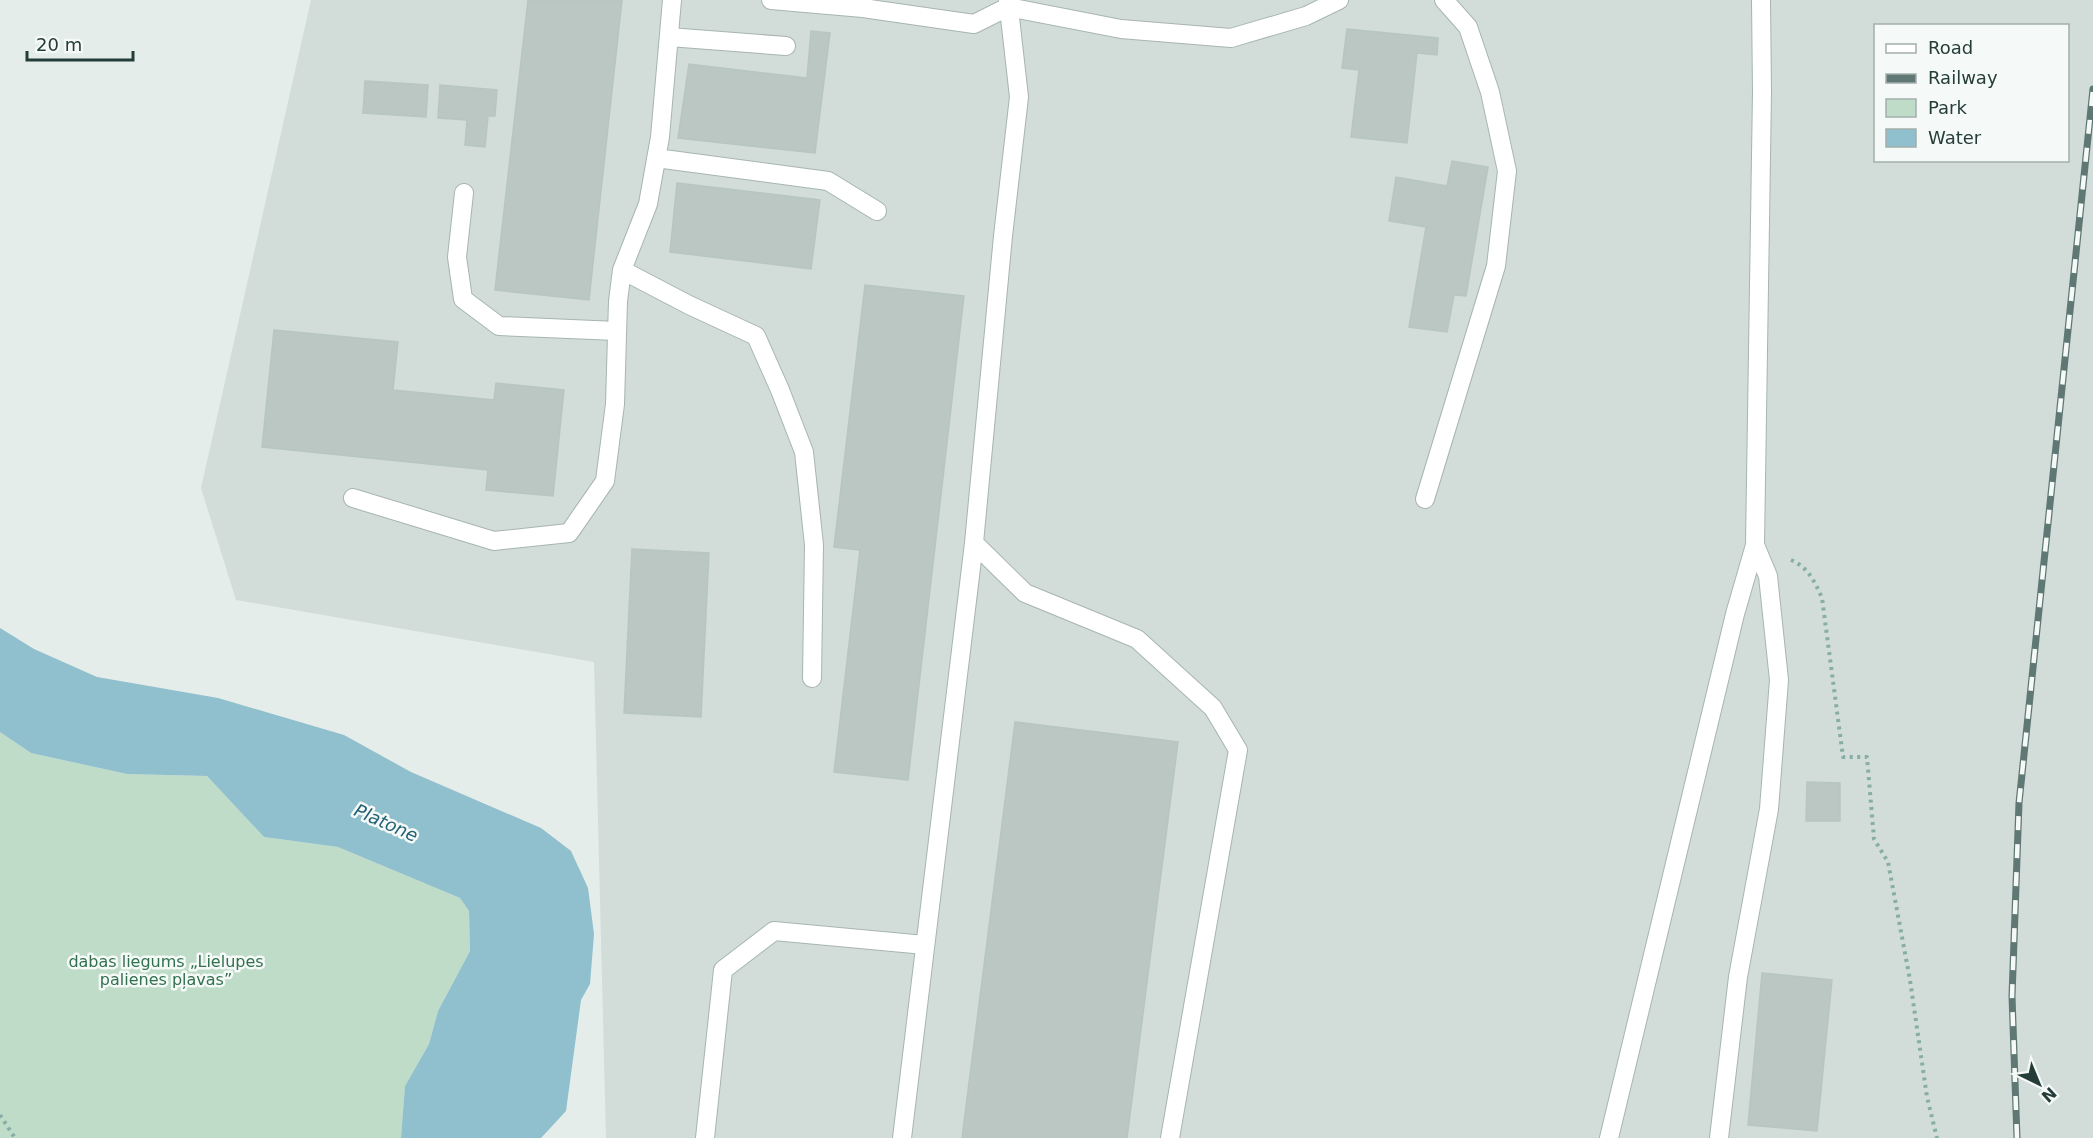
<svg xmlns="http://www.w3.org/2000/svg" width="2093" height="1138" font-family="'DejaVu Sans',sans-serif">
	<rect width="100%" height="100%" fill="#e4ede9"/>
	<!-- built -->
	<path fill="#d2dcd9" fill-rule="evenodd" d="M 311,0 L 2093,0 L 2093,1138 L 606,1138 L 594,662 L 236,600 L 201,488 ZM 1876,26 L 2068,26 L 2068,160 L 1876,160 Z"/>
	<!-- green -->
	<path fill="#bfdcc9" d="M 0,732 L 31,753 L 127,774 L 207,776 L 264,837 L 338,847 L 460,898 L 469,911 L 470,951 L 438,1011 L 429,1044 L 405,1086 L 401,1138 L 0,1138 Z"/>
	<!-- water -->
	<path fill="#90bfcd" d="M 0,628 L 34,649 L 97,677 L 218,698 L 344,735 L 411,772 L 541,828 L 571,851 L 588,888 L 594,934 L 590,984 L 581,1000 L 566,1111 L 541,1138 L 401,1138 L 405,1086 L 429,1044 L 438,1011 L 470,951 L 469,911 L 460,898 L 338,847 L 264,837 L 207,776 L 127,774 L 31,753 L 0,732 Z"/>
	<!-- building -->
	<path fill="#bac7c3" stroke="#b7c6c1" stroke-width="1.5" d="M 528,0 L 622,0 L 589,300 L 495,290 Z
		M 1347,29 L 1438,38 L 1437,55 L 1417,53 L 1407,143 L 1351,137 L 1359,70 L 1342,68 Z
		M 811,31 L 830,33 L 815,153 L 678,138 L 689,64 L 807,78 Z
		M 365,81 L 428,85 L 426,117 L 363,113 Z
		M 440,85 L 497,90 L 495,116 L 488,116 L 485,147 L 465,145 L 467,120 L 438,118 Z
		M 1452,161 L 1488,167 L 1466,296 L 1454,295 L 1447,332 L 1409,327 L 1426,227 L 1389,221 L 1396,177 L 1447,186 Z
		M 677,183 L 820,200 L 811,269 L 670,252 Z
		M 865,285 L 964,296 L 908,780 L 834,772 L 860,550 L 834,547 Z
		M 274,330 L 398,342 L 393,390 L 494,400 L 496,383 L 564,390 L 553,496 L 486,490 L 488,470 L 262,447 Z
		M 632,549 L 709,553 L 701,717 L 624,713 Z
		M 1015,722 L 1178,742 L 1127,1138 L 962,1138 Z
		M 1807,782 L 1840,783 L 1840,821 L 1806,821 Z
		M 1762,973 L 1832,980 L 1817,1131 L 1748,1125 Z"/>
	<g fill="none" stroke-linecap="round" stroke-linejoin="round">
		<defs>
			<path id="minor" d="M 771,0 L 863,8 L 974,24 L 1008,7 L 1121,29 L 1231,38 L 1306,16 L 1339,0
				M 669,37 L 786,46
				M 656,158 L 828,181 L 877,211
				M 464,193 L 457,257 L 463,299 L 499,326 L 617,331
				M 622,270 L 689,305 L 756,336 L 780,390 L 804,452 L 814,545 L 812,678
				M 353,498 L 494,541 L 569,533 L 605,481 L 615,404 L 618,301 L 622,270 L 648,204 L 660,137 L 672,0
				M 1425,499 L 1496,266 L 1507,171 L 1490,92 L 1468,27 L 1444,0
				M 974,543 L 1025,593 L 1137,639 L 1213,708 L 1238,750 L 1170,1138
				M 705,1138 L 723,970 L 774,931 L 925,945
				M 902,1138 L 974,543 L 1003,236 L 1019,97 L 1008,0
				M 1609,1138 L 1735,614 L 1755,545 L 1762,92 L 1761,0
				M 1719,1138 L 1738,977 L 1769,809 L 1779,680 L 1768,576 L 1755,545"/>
		</defs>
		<!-- minor casing -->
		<use href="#minor" stroke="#a7b5b0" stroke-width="20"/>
		<!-- path -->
		<path stroke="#87aea5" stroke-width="4" stroke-dasharray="3 4.5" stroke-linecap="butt" d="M 1791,560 C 1808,567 1815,582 1822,598 L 1843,757 L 1867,757 L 1874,839 L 1888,862 L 1910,980 L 1927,1097 L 1937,1138
			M 0,1115 L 15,1138"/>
		<!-- minor -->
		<use href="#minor" stroke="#fff" stroke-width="18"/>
		<defs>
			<path id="rail" d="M 2017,1138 L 2012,996 L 2019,803 L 2093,89"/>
		</defs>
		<!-- rail casing -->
		<use href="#rail" stroke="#5f7874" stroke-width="7"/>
		<!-- rail -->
		<use href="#rail" stroke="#f5f9f7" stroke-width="4.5" stroke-dasharray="14" stroke-linecap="butt"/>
	</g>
	<g text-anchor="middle" stroke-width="5" stroke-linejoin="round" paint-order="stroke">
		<!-- park labels -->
		<g font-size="16" fill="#32714f" stroke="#f5f9f7">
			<text x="166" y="967">dabas liegums „Lielupes<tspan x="166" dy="18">palienes pļavas”</tspan></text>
		</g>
		<!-- water labels -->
		<g font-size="18" font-style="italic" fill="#236175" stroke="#f5f9f7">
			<text transform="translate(386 823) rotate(24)" y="6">Platone</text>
		</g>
	</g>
	<!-- legend -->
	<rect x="1874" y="24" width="195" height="138" fill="#f5f9f7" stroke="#a2aeab" stroke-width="1.5"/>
	<rect x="1886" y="44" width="30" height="9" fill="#ffffff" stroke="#a2aeab" stroke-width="1.5"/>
	<text x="1928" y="54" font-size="18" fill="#253d38">Road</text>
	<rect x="1886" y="74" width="30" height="9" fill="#5f7874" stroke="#a2aeab" stroke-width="1.5"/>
	<text x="1928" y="84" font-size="18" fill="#253d38">Railway</text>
	<rect x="1886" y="99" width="30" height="18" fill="#bfdcc9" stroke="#a2aeab" stroke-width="1.5"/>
	<text x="1928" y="114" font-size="18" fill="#253d38">Park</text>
	<rect x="1886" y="129" width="30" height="18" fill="#90bfcd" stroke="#a2aeab" stroke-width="1.5"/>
	<text x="1928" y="144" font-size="18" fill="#253d38">Water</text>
	<!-- north arrow -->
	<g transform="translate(2039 1084) rotate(137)" stroke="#f5f9f7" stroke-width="4.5" paint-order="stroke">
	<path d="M0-4.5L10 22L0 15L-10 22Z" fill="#253d38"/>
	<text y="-9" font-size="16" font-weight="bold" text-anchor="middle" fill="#253d38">N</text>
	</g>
	<!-- scale -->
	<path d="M27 51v9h106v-9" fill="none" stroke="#253d38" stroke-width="3"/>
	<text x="36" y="51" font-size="18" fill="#253d38" stroke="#f5f9f7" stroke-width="4.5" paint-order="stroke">20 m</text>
</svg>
